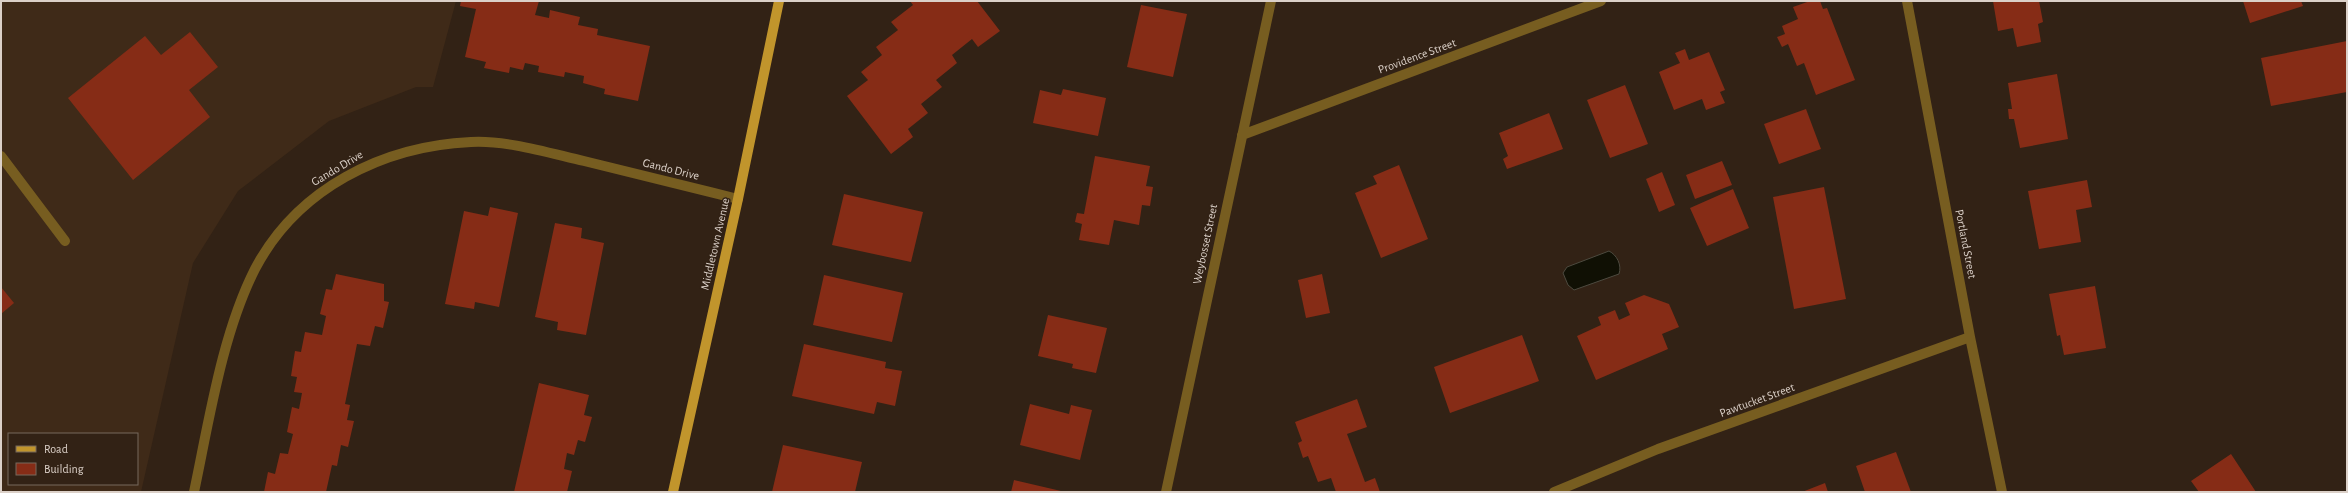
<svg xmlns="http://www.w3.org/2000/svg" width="2348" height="493" font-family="'Alegreya Sans',sans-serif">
	<rect width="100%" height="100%" fill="#322215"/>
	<!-- built -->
	<path fill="#3f2a18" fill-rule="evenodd" d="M 1,1 L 456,1 L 433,87 L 416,87 L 329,121 L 238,191 L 193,263 L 141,492 L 1,492 ZM 9,434 L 137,434 L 137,484 L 9,484 Z"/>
	<!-- water -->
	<path fill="#101004" stroke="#4d4a3f" d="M 1609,251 C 1617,255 1622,265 1619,274 L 1574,290 L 1568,285 L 1563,273 L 1567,267 Z"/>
	<!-- building -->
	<path fill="#862c16" d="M 461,1 L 539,1 L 535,15 L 549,18 L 550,10 L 580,17 L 578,25 L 598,29 L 597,35 L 650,46 L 638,101 L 604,94 L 605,89 L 583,83 L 584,76 L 565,72 L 564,77 L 538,72 L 539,66 L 525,63 L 523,70 L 510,67 L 509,73 L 484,68 L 486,62 L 465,57 L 476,9 L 460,6 Z
		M 910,1 L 977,1 L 1000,31 L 978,47 L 972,39 L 952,55 L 957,63 L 936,80 L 942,87 L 921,104 L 928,113 L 908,129 L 913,137 L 891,154 L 847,96 L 868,80 L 861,72 L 882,55 L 876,47 L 898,30 L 891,22 L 913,5 Z
		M 1810,1 L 1820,1 L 1823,9 L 1827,8 L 1855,80 L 1816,95 L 1804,63 L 1797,66 L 1788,44 L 1782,47 L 1777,37 L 1785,34 L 1782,26 L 1798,19 L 1793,7 Z
		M 1993,1 L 2039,1 L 2043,22 L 2038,24 L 2041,42 L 2017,47 L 2013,28 L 1998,31 Z
		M 2243,1 L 2301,1 L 2303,6 L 2250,23 Z
		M 1141,5 L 1187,14 L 1173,77 L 1127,67 Z
		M 190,32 L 218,67 L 189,90 L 210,117 L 133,180 L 68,98 L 145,36 L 161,55 Z
		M 2347,41 L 2347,92 L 2271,106 L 2261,58 Z
		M 1685,49 L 1689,60 L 1709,52 L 1725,90 L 1720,92 L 1725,103 L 1706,110 L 1702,99 L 1674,110 L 1659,72 L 1680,63 L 1675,53 Z
		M 2057,74 L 2068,139 L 2020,148 L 2014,119 L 2009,119 L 2008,109 L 2012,109 L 2008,83 Z
		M 1625,85 L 1648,144 L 1610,158 L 1587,100 Z
		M 1063,89 L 1106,98 L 1098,136 L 1033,123 L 1040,90 L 1061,95 Z
		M 1806,109 L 1821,149 L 1779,164 L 1764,124 Z
		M 1549,113 L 1563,149 L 1507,169 L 1503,159 L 1508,156 L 1499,133 Z
		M 1095,156 L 1150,166 L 1146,186 L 1153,187 L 1150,206 L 1142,205 L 1139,225 L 1114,220 L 1109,245 L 1079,240 L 1082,224 L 1075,222 L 1077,213 L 1084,214 Z
		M 1722,161 L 1732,185 L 1695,199 L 1686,175 Z
		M 1399,165 L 1428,239 L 1381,258 L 1355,193 L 1377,184 L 1373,176 Z
		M 1662,172 L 1675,205 L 1659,212 L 1646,179 Z
		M 2087,180 L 2092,207 L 2076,210 L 2081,242 L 2039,249 L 2028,191 Z
		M 1824,187 L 1846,299 L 1794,309 L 1773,197 Z
		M 1733,189 L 1749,228 L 1707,246 L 1690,208 Z
		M 844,194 L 923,212 L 911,262 L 832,245 Z
		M 490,207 L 518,213 L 499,307 L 475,302 L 474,309 L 445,304 L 464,211 L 488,216 Z
		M 555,223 L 582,228 L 581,238 L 604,243 L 586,335 L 557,330 L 558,322 L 535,317 Z
		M 336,274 L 384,284 L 384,301 L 389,302 L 383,328 L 375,326 L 370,346 L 357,344 L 345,404 L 350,405 L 347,420 L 354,421 L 348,447 L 341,445 L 337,466 L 332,465 L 326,492 L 264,492 L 268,472 L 275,474 L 280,453 L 288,454 L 293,434 L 287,432 L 292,407 L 299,409 L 302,393 L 294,392 L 297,377 L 291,376 L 295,351 L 301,352 L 305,332 L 322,335 L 326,316 L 320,314 L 326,289 L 332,290 Z
		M 1322,274 L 1330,313 L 1306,318 L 1298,280 Z
		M 824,275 L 903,293 L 892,342 L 813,325 Z
		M 2095,286 L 2106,348 L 2064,355 L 2060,335 L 2057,336 L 2049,294 Z
		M 1,287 L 14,303 L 1,314 Z
		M 1644,295 L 1669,304 L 1679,327 L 1662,334 L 1668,349 L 1596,380 L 1577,336 L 1601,325 L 1598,317 L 1615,310 L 1619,320 L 1630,315 L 1625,303 Z
		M 1048,315 L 1107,328 L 1096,373 L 1072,368 L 1073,364 L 1038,356 Z
		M 1522,335 L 1539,381 L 1450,413 L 1434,367 Z
		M 804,344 L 886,362 L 885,368 L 902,371 L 895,406 L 877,402 L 874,414 L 792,396 Z
		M 539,383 L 589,395 L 584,415 L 592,417 L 585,442 L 578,440 L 574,455 L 567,453 L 564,469 L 572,471 L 567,492 L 514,492 Z
		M 1357,399 L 1367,427 L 1347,434 L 1365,482 L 1375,478 L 1380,492 L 1336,492 L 1331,478 L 1318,482 L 1308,456 L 1303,458 L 1298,443 L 1302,441 L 1295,422 Z
		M 1030,404 L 1069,414 L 1071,405 L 1092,410 L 1080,460 L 1020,445 Z
		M 783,445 L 862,462 L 855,492 L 772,492 Z
		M 1896,452 L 1911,492 L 1865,492 L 1856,466 Z
		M 2231,454 L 2256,492 L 2199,492 L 2191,481 Z
		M 1014,480 L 1061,491 L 1061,492 L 1011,492 Z
		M 1825,483 L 1828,492 L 1802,492 Z"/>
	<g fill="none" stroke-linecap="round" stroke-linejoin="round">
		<!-- lane -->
		<path stroke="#775d20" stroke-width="10" d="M 1,156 L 65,241"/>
		<!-- street -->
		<path stroke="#775d20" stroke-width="10" d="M 1907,1 L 1970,337 L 2002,492
			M 1242,135 L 1601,1
			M 194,492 C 209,421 222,334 255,269 C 297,189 382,146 471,142 C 507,140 549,153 584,161 C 636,174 687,186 738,199
			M 1166,492 L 1271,1
			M 1554,492 L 1658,449 L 1970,337"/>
		<!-- primary -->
		<path stroke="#c1952c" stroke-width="10" d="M 673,492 L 738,199 L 779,1"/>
	</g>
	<g text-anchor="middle" stroke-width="3" stroke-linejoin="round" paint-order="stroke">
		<!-- street labels -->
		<g font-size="12" fill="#dbd0c8" stroke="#322215">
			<text transform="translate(1417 56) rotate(-20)" y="4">Providence Street</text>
			<text transform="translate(337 168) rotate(-31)" y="4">Gando Drive</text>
			<text transform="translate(671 169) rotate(14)" y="4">Gando Drive</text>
			<text transform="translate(715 244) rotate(-77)" y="4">Middletown Avenue</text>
			<text transform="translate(1205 244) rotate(-78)" y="4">Weybosset Street</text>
			<text transform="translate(1966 244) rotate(79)" y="4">Portland Street</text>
			<text transform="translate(1757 400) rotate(-20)" y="4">Pawtucket Street</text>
		</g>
	</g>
	<!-- border -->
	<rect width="2348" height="493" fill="none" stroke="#dbd0c8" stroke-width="4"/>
	<!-- legend -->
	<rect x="8" y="433" width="130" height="52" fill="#322215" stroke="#76685d"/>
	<rect x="16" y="446" width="20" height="6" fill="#c1952c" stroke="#76685d"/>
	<text x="44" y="453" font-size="12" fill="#dbd0c8">Road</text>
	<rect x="16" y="463" width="20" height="12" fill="#862c16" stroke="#76685d"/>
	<text x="44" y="473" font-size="12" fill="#dbd0c8">Building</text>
</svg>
